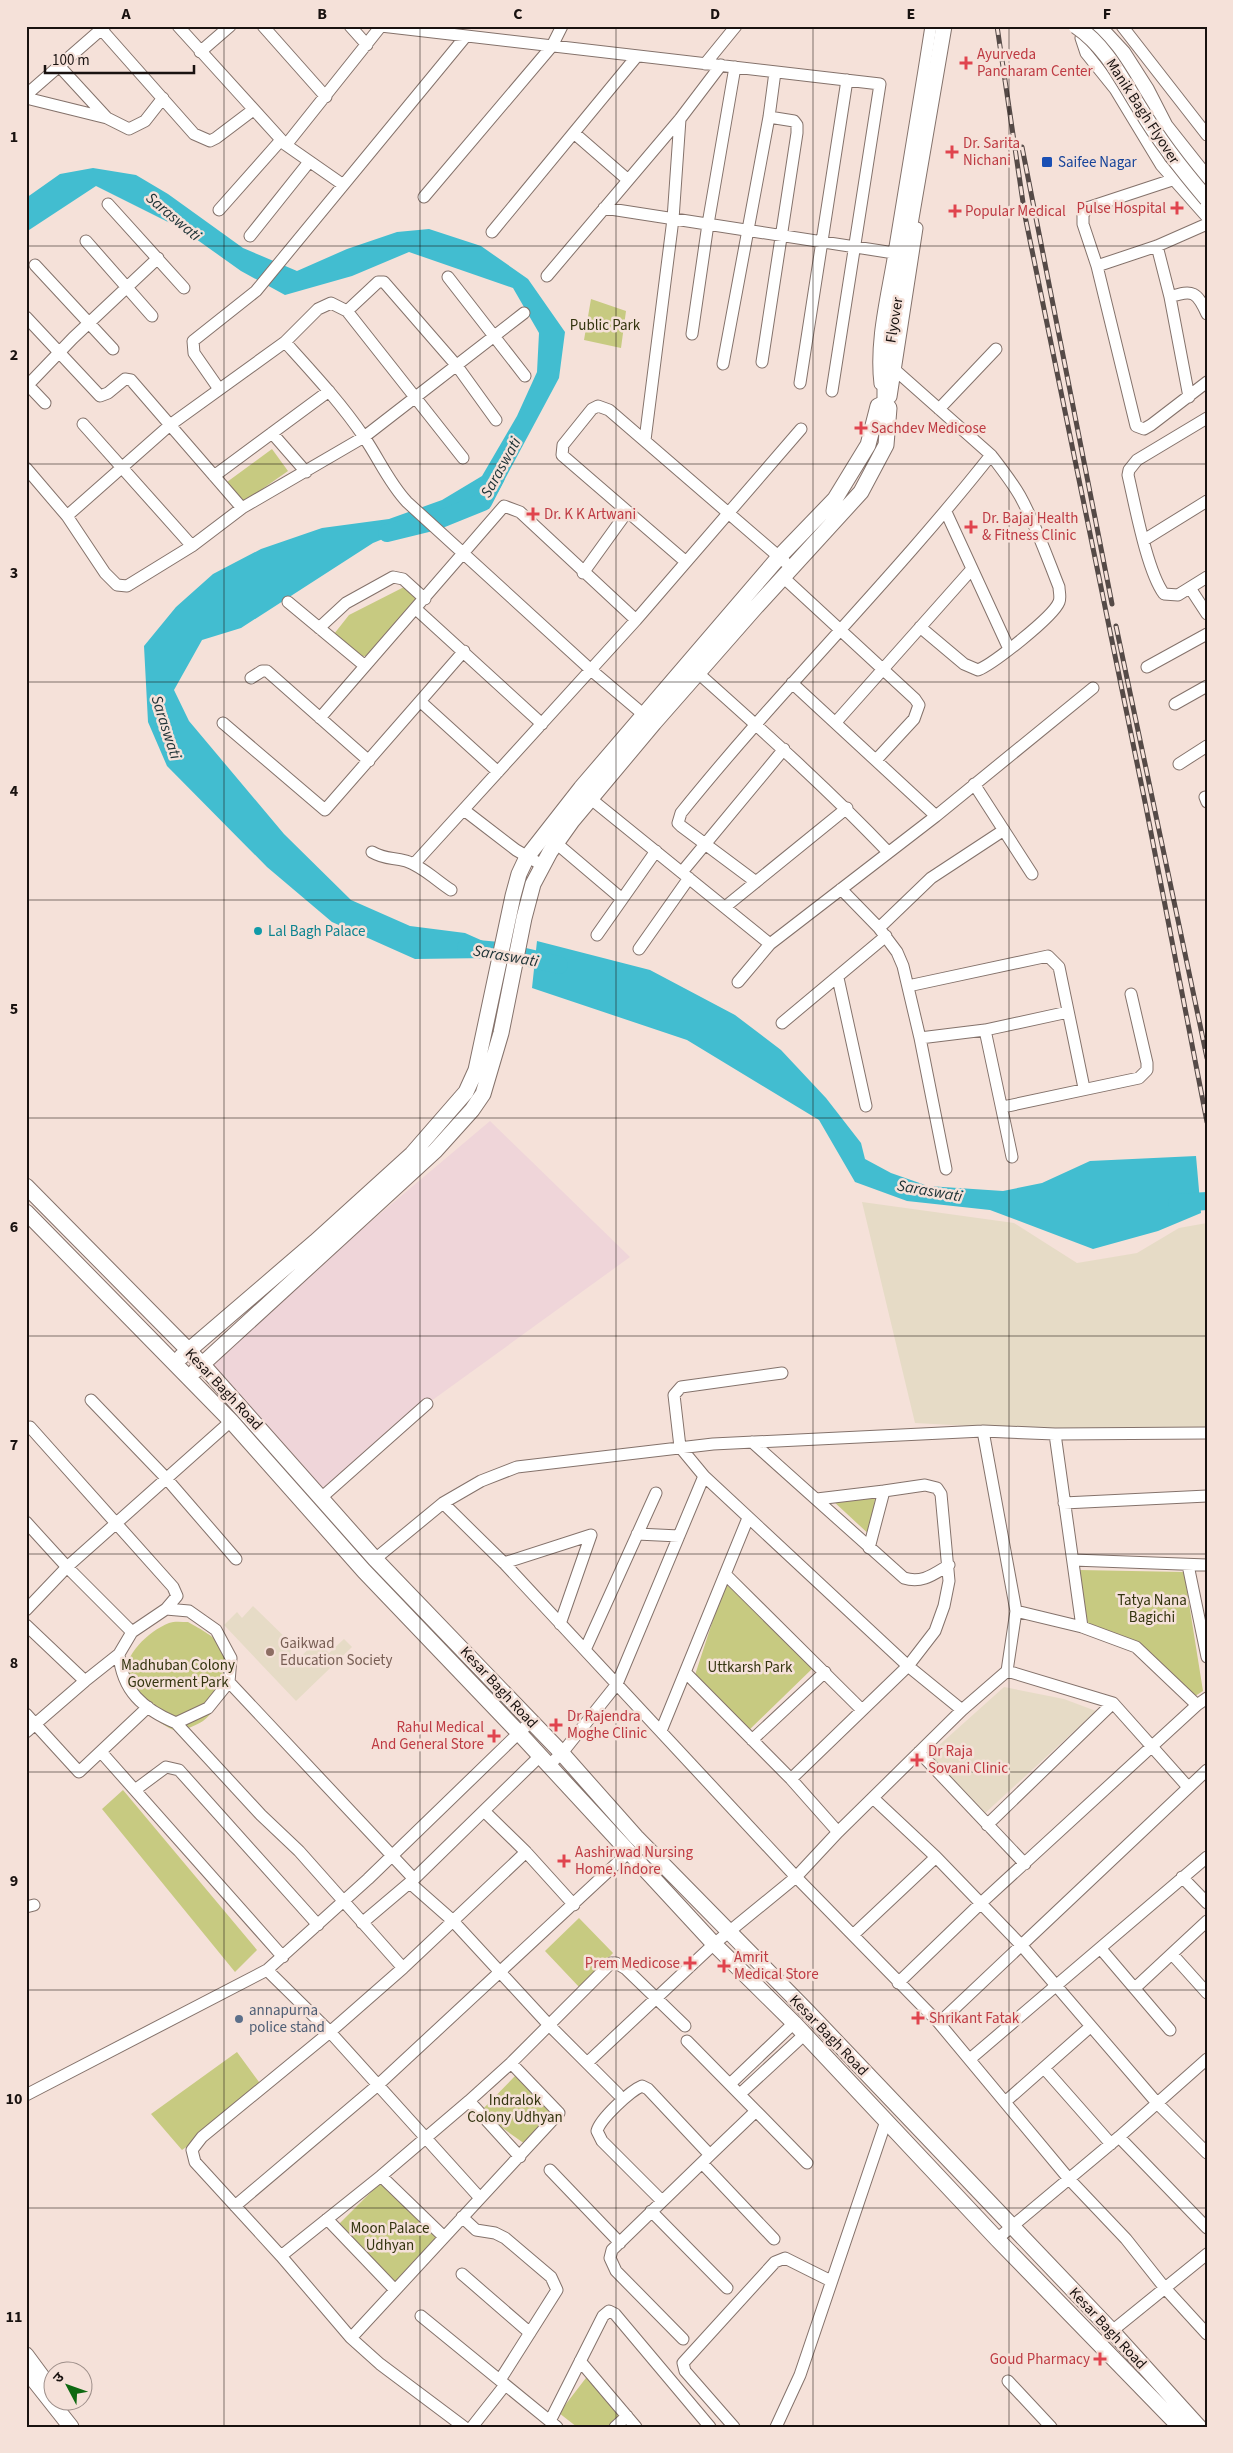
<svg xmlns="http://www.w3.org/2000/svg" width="1233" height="2453" font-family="'Source Sans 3','Noto Sans Devanagari',sans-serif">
	<rect width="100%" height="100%" fill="#f5e1d9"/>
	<!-- commercial -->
	<path fill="#efd5d9" d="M 490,1121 L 630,1257 L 427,1404 L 321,1498 L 202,1364 Z"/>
	<!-- education -->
	<path fill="#e6dbc6" d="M 862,1202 L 1014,1223 L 1077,1263 L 1137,1253 L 1179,1228 L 1207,1223 L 1207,1439 L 915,1423 Z
		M 253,1606 L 295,1647 L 290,1652 L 297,1660 L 317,1641 L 329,1653 L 344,1639 L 352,1647 L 296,1701 L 224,1625 L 237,1612 L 242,1618 Z
		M 1004,1687 L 1064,1699 L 1096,1711 L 982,1816 L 927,1756 Z"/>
	<!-- green -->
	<path fill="#c7ca81" d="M 591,299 L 626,311 L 621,348 L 584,340 Z
		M 272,449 L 288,471 L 242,503 L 227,482 Z
		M 406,586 L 419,599 L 369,656 L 360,656 L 334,634 L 349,615 Z
		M 875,1496 L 873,1538 L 832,1500 Z
		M 1079,1570 L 1184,1572 L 1203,1691 L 1192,1698 L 1138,1643 L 1088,1625 Z
		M 725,1583 L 815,1666 L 748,1731 L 695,1675 Z
		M 188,1622 C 226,1643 224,1645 229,1687 C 221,1697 213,1714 203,1721 C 196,1725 183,1732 174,1730 C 164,1727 130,1702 126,1692 C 116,1663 144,1633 169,1623 C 174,1621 182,1622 188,1622 Z
		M 123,1790 L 257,1950 L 235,1972 L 102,1809 Z
		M 579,1918 L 613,1953 L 580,1988 L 545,1951 Z
		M 237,2052 L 259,2082 L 258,2096 L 182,2150 L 151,2114 Z
		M 515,2076 L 553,2115 L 525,2144 L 480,2112 Z
		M 382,2181 L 437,2239 L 392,2285 L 337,2226 Z
		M 589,2374 L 621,2417 L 610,2427 L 577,2427 L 559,2413 Z"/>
	<!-- water -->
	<path fill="#42bdd0" d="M 93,168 L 136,175 L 168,194 L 243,248 L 297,271 L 347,249 L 397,232 L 429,229 L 481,246 L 528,279 L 565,332 L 559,378 L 498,492 L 373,543 L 241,628 L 202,640 L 174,690 L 189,721 L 284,834 L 351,900 L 410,926 L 465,933 L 492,945 L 488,958 L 415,959 L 332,922 L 267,867 L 167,766 L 148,722 L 144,646 L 176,607 L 213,574 L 261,549 L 322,528 L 389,519 L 442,500 L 482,476 L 517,416 L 537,372 L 539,333 L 513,288 L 409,252 L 352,276 L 285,295 L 241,271 L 182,229 L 96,186 L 26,232 L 26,198 L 60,174 Z
		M 537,941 L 650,970 L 735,1015 L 781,1050 L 826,1098 L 861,1143 L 865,1159 L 891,1173 L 928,1186 L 1003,1191 L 1042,1183 L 1090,1161 L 1196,1156 L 1201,1213 L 1158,1231 L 1093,1249 L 990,1210 L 907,1201 L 855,1182 L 819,1120 L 687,1040 L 532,988 Z"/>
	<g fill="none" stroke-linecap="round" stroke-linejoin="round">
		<!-- river -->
		<path stroke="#42bdd0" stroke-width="18" d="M 387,533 L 436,521 L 483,502 L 496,477
			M 466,948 L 499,951 L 559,965
			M 1177,1203 L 1207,1201"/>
		<defs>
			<path id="minor" d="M 178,26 L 286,145 L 342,184
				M 263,26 L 326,97
				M 350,26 L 367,45
				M 381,26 L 880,84 L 832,391
				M 1084,26 L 1081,38 L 1086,53 L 1115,89 L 1161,165 L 1207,217
				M 1122,26 L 1207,135
				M 101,29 L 194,134 L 210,141 L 216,138 L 253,110
				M 200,52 L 230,26
				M 705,64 L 736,26
				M 60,67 L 106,117
				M 26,95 L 105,26
				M 26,98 L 107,118 L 129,129 L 145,121 L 163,98
				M 574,133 L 628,180
				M 286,145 L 381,26
				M 1172,180 L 1087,208 L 1083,215 L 1083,224 L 1097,266 L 1136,426 L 1144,429 L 1151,425 L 1207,382
				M 424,197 L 552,46 L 562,26
				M 108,204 L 184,288
				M 604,208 L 894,253
				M 219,210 L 281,140
				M 492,232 L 637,56
				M 250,236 L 309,162
				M 86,241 L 152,316
				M 1157,246 L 1170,297 L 1189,397
				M 35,265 L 113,349
				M 1097,266 L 1157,246 L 1207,224
				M 547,276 L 680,119 L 721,65
				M 448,277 L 525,376
				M 1170,297 C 1193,289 1197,292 1207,314
				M 347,311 L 378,282 L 384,282 L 457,366 L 496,420
				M 26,317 L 100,396 L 108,393 L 125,379 L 131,380 L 242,508
				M 692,334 L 708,224 L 735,67
				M 285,342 C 313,373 341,403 364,437 C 379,459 389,483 407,502 L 591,670 L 650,720
				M 762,362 L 797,133 L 797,125 L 794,121 L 769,117
				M 723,364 L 769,117 L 775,72
				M 894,369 L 991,455 C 1001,468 1012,482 1020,496 C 1036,525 1047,557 1059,587 C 1059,592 1061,597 1059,602 C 1053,617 993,664 978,670 L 964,664 L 920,627
				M 26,383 L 45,403
				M 800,383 L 847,80
				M 880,384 C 875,343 886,300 893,259 C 905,182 919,104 931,26
				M 26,387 L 73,338 L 158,258
				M 219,389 L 194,353 L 193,341 L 256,291 L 466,36
				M 891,397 L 917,228
				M 939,409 L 996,349
				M 1207,418 L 1137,460 L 1129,470 L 1128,475 C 1135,505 1147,571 1164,594 L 1178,595 L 1207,577
				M 83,424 L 192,546
				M 272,433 L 306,472
				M 645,440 L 673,219 L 680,119
				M 26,468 L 67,516 L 105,573 L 117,585 L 127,586 L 192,546 L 242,508 L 364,437 L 524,313
				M 214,476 L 329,391
				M 946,512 L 1009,649
				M 67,516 L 170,425 L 285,342 L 318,309 L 331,303 L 347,311 L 463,458
				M 1144,540 L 1207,501
				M 686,562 L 562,455 L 563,445 L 592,409 L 598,406 L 609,410 L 785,562
				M 583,573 L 627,512
				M 784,578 L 915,699 L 919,705 L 914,719 L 877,759
				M 1190,588 L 1207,614
				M 288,602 L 365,666
				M 416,609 L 542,724
				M 319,628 L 346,603 L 393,577 L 403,579 L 425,599
				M 1147,667 L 1207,634
				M 698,673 C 763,731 828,789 888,852
				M 251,678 L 262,671 L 267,671 L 369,761
				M 792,683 L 936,816
				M 421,702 L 498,772
				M 1175,704 L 1207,686
				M 320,718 L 504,506 L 520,512 L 636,620
				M 836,722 L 972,569
				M 223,723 L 325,810 L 464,651
				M 1179,764 L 1207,746
				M 974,784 L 1032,874
				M 1205,797 L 1207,802
				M 591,799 L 770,944
				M 464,810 L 516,850 L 542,865
				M 556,843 L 622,899
				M 372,852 C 386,860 392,857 406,861 C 422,866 437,881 451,890
				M 414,864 L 636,620 L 801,429
				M 682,872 L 784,749
				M 756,882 L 681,826 L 678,823 L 681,813 C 780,690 893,579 991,455
				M 841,889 L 879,928 L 897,952 L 903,966 L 920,1038 L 946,1169
				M 725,907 L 847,808
				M 879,928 L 931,878 L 1004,830
				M 597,935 L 656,851
				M 639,949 L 689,878
				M 838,978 L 866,1106
				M 738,982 L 770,944 L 936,816 L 1093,688
				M 908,986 L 1048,956 L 1059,967 L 1084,1088
				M 782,1023 L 886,936
				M 985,1030 L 1012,1157
				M 920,1038 L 985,1030 L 1068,1012
				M 1003,1107 L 1139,1078 L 1147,1070 L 1147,1063 L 1131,994
				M 782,1373 L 681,1387 L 674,1395 L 680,1447 L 704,1476 L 908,1666 L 962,1710
				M 91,1400 L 166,1478 L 236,1559
				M 1055,1434 L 1082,1627
				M 752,1442 L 904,1578 C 922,1584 934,1574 949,1565
				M 321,1498 L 427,1404
				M 817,1499 L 884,1491 L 869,1548
				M 443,1503 L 504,1563 L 796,1877 L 939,2023 L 1069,2179 L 1126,2239 L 1164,2287 L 1207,2334
				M 1064,1503 L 1207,1496
				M 26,1522 L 67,1567 L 132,1632
				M 637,1534 L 679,1536
				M 375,1559 L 443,1503 L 481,1481 L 517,1467 L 713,1444 L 983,1431 L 1055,1434 L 1207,1433
				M 1073,1560 L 1207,1565
				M 504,1563 L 591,1535 L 560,1624
				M 1188,1565 L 1207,1657
				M 725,1574 L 862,1710
				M 166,1609 L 189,1611 L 216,1630 L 231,1658 L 229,1682 L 208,1708 L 176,1723
				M 26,1610 L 67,1567 L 231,1421
				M 1016,1611 L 1082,1627 L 1136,1647 L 1197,1705
				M 26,1625 L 85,1681
				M 585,1650 L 656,1493
				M 119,1654 C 122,1691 143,1709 176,1723 L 261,1815 L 299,1851 L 403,1968
				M 1007,1671 L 1113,1703 L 1188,1787
				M 687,1674 L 791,1779 L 838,1832
				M 229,1682 L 414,1879
				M 26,1714 L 79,1772 L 148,1707
				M 661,1731 L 748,1518
				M 26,1732 L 85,1681 L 119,1654 L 132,1632 L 166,1609 L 177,1596 L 173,1587 L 30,1427
				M 752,1740 L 825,1672
				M 101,1752 L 283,1957
				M 919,1752 L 1025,1864
				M 549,1765 L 562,1753 L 617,1684 L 704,1476
				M 791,1779 L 908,1666 L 935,1631 L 944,1606 L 949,1581 L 941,1494 L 937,1488 L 925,1485 L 884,1491
				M 135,1790 L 166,1767 L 179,1770 L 318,1925
				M 873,1798 L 936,1857 L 1022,1946 L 1157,2103 L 1207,2153
				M 485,1812 L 526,1852 L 574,1905
				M 987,1825 L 1113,1703
				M 1182,1877 L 1207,1903
				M 410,1883 L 452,1920 L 548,2024 L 618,2094
				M 26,1907 L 34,1905
				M 362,1923 L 414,1879 L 540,1756
				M 853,1935 L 936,1857
				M 1101,1949 L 1170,2030
				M 1172,1954 L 1207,1993
				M 267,1970 L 330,2032 L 480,2198
				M 898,1983 L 980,1904 L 1197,1705 L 1207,1698
				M 1135,1988 L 1207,1921
				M 939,2023 L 1207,1770
				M 687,2041 L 756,2111
				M 970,2059 L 1207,1857
				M 587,2063 L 714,1944 L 796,1877 L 838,1832 L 962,1710 L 1007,1671 L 1016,1611 L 983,1431
				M 1044,2068 L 1111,2144
				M 730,2084 L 794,2023
				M 740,2094 L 805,2034
				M 26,2095 L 267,1970 L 368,1879 L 525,1727
				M 469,2101 L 520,2157
				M 1005,2102 L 1090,2027
				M 1119,2137 L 1207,2228
				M 702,2163 L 774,2239
				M 550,2170 L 620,2243
				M 381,2176 L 444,2237
				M 662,2201 L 602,2141 L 597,2131 C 600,2119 630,2091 642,2086 L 648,2089 L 710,2155 L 756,2111 L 807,2163
				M 235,2206 L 379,2084 L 629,1852
				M 651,2211 L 727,2288
				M 462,2217 L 476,2230 L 495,2233 L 505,2238 L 551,2277 L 557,2290 L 500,2380
				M 327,2219 L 395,2290
				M 997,2239 L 1119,2137 L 1207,2059
				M 281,2256 L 381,2176 L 469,2101 L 511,2063 L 611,1963 L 616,1963 L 626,1969 L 685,2026
				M 462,2274 L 530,2333
				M 421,2316 L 557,2427
				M 1112,2331 L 1207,2254
				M 351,2338 L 559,2113 L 511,2063
				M 683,2339 L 616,2271 L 610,2258 L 612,2250 L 710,2155
				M 580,2361 L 636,2427
				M 1008,2381 L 1051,2427
				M 550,2421 L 603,2316 L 609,2311 L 615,2314 L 710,2427
				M 464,2427 L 380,2364 L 351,2338 L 281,2256 L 195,2162 L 192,2150 L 202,2137 L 330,2032 L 403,1968 L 526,1852
				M 472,2427 L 505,2385
				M 615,2427 L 627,2416
				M 734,2427 L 685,2371 L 683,2363 L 775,2262 L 785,2258 L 831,2281
				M 776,2427 L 800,2375 L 886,2121"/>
			<path id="major" d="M 1098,26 L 1123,53 L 1146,89 L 1165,126 L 1207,179
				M 26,1186 L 202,1364 L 375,1559 L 558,1749 L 636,1837 L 808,2012 L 1112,2331 L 1199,2427
				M 26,1212 L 231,1421 L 364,1571 L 519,1733 L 714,1944 L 794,2023 L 997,2239 L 1180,2427
				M 181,1357 L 315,1242 L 412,1154 L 466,1092 L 476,1070 L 513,896 L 519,874 L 527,857 L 581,788 L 779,557 L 835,499 L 868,445 L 878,406 L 885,403
				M 196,1370 L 435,1151 L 472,1110 L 483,1094 L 501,1033 L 524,918 L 533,884 L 550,852 L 572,821 L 654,723 L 755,608 L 861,492 L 886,445 L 889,408 L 885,403 L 885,370 L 944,26
				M 26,2355 L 43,2378
				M 26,2370 L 71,2427"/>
		</defs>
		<!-- minor casing -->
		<use href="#minor" stroke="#84726b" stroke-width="13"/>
		<!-- major casing -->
		<use href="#major" stroke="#84726b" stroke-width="17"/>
		<!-- minor -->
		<use href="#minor" stroke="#fff" stroke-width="11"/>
		<!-- major -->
		<use href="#major" stroke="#fff" stroke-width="15"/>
		<defs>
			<path id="rail" d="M 997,26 L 1025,216 L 1146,807 L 1207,1122
				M 1022,147 L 1112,604
				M 1116,626 L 1207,1058"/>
		</defs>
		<!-- rail casing -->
		<use href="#rail" stroke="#554a47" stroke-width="5"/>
		<!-- rail -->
		<use href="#rail" stroke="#f5e1d9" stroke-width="3" stroke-dasharray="9" stroke-linecap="butt"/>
		<defs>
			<path id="major-bridge" d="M 1076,26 C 1107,47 1122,80 1141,110 C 1160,142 1183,171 1207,199"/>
		</defs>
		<!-- major-bridge casing -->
		<use href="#major-bridge" stroke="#84726b" stroke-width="17" stroke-linecap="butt"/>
		<!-- major-bridge -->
		<use href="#major-bridge" stroke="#fff" stroke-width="15"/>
	</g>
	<!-- grid -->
	<path fill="none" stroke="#191210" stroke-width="1" stroke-opacity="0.55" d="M 224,26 L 224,2427M 420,26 L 420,2427M 616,26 L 616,2427M 813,26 L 813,2427M 1009,26 L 1009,2427M 26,246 L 1207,246M 26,464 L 1207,464M 26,682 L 1207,682M 26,900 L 1207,900M 26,1118 L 1207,1118M 26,1336 L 1207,1336M 26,1554 L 1207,1554M 26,1772 L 1207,1772M 26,1990 L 1207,1990M 26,2208 L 1207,2208"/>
	<!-- markers -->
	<g fill="#e0444e" stroke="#f5e1d9" stroke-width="2">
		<path d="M963.5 55.5h5v5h5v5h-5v5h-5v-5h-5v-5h5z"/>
		<path d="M949.5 144.5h5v5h5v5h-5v5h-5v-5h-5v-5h5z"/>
		<path d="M1174.5 200.5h5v5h5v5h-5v5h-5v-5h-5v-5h5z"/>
		<path d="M952.5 203.5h5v5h5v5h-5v5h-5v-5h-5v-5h5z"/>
		<path d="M858.5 420.5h5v5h5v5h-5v5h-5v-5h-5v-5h5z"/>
		<path d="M530.5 506.5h5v5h5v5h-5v5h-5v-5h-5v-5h5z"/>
		<path d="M968.5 519.5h5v5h5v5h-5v5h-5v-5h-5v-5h5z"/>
		<path d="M553.5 1717.5h5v5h5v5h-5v5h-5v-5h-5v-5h5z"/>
		<path d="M491.5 1728.5h5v5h5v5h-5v5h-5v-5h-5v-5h5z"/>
		<path d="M914.5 1752.5h5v5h5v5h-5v5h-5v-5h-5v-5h5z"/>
		<path d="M561.5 1853.5h5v5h5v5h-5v5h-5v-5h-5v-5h5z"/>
		<path d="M687.5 1955.5h5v5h5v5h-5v5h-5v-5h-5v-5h5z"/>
		<path d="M721.5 1958.5h5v5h5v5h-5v5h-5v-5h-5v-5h5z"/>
		<path d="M915.5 2010.5h5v5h5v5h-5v5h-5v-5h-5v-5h5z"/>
		<path d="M1097.5 2351.5h5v5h5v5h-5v5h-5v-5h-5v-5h5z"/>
	</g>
	<rect fill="#1a4fb4" stroke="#f5e1d9" stroke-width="2" x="1041" y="156" width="12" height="12" rx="2.5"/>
	<circle fill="#0f9aa8" stroke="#f5e1d9" stroke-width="2" cx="258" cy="931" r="5"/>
	<circle fill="#8d6e63" stroke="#f5e1d9" stroke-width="2" cx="270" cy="1652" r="5"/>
	<circle fill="#5c6f8a" stroke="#f5e1d9" stroke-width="2" cx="239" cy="2019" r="5"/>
	<g text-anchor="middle" stroke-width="5" stroke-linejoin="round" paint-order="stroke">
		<!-- health labels -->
		<g font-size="15" fill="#be3a42" stroke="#f5e1d9" text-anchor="start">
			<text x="977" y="59">Ayurveda<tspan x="977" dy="17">Pancharam Center</tspan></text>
			<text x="963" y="148">Dr. Sarita<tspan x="963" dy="17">Nichani</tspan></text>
			<text x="1166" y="213" text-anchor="end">Pulse Hospital</text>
			<text x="965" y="216">Popular Medical</text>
			<text x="871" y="433">Sachdev Medicose</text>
			<text x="544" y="519">Dr. K K Artwani</text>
			<text x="982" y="523">Dr. Bajaj Health<tspan x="982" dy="17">&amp; Fitness Clinic</tspan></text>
			<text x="567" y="1721">Dr Rajendra<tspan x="567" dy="17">Moghe Clinic</tspan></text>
			<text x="484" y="1732" text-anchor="end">Rahul Medical<tspan x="484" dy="17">And General Store</tspan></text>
			<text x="928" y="1756">Dr Raja<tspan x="928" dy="17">Sovani Clinic</tspan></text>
			<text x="575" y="1857">Aashirwad Nursing<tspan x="575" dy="17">Home, Indore</tspan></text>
			<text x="734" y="1962">Amrit<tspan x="734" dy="17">Medical Store</tspan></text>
			<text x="680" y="1968" text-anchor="end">Prem Medicose</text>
			<text x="929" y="2023">Shrikant Fatak</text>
			<text x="1090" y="2364" text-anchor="end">Goud Pharmacy</text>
		</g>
		<!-- street labels -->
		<g font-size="15" fill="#191210" stroke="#f5e1d9">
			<text transform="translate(1143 111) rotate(57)" y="5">Manik Bagh Flyover</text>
			<text transform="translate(894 320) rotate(-81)" y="5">Flyover</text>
			<text transform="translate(224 1389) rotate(47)" y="5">Kesar Bagh Road</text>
			<text transform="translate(499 1687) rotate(47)" y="5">Kesar Bagh Road</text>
			<text transform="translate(829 2035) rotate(46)" y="5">Kesar Bagh Road</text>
			<text transform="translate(1108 2328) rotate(47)" y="5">Kesar Bagh Road</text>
		</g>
		<!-- transit labels -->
		<g font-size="15" fill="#164399" stroke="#f5e1d9" text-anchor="start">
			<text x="1058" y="167">Saifee Nagar</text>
		</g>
		<!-- park labels -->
		<g font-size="15" fill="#33340e" stroke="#f5e1d9">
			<text x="605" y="330">Public Park</text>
			<text x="1152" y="1605">Tatya Nana<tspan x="1152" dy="17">Bagichi</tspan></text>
			<text x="178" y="1670">Madhuban Colony<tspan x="178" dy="17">Goverment Park</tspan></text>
			<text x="750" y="1672">Uttkarsh Park</text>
			<text x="515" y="2105">Indralok<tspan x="515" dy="17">Colony Udhyan</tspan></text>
			<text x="390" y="2233">Moon Palace<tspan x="390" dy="17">Udhyan</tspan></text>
		</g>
		<!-- culture labels -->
		<g font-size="15" fill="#0d838f" stroke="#f5e1d9" text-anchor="start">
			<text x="268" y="936">Lal Bagh Palace</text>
		</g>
		<!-- education labels -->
		<g font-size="15" fill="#785e54" stroke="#f5e1d9" text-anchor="start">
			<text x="280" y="1648">Gaikwad<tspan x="280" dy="17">Education Society</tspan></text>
		</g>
		<!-- service labels -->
		<g font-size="15" fill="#4e5e75" stroke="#f5e1d9" text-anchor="start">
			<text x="249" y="2015">annapurna<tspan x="249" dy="17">police stand</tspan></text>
		</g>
		<!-- water labels -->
		<g font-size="16" font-style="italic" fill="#1d3236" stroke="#f5e1d9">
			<text transform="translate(174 216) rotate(40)" y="6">Saraswati</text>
			<text transform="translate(500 467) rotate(-61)" y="6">Saraswati</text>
			<text transform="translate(167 727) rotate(72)" y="6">Saraswati</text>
			<text transform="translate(506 955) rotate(10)" y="6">Saraswati</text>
			<text transform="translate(930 1190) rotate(10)" y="6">Saraswati</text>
		</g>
	</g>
	<!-- border -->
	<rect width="1233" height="2453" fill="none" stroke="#f5e1d9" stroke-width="55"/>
	<!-- north arrow -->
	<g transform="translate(68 2386) rotate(311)"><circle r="24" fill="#f5e1d9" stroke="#9d8e89"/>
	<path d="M0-4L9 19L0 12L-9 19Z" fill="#0e6911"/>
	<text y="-8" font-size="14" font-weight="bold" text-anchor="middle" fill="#191210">उ</text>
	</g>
	<!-- scale -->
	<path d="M45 65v8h149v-8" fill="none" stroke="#191210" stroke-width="2.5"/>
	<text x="52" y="65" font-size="15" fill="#191210" stroke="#f5e1d9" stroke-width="4" paint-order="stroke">100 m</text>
	<rect x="28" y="28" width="1178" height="2398" fill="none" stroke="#191210" stroke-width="2"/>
	<g font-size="16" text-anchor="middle" font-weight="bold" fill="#191210">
		<text x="126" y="19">A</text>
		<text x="322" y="19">B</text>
		<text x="518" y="19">C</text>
		<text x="715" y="19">D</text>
		<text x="911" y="19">E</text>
		<text x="1107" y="19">F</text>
		<text x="14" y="142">1</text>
		<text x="14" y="360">2</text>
		<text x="14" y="578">3</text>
		<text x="14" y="796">4</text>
		<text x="14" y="1014">5</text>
		<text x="14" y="1232">6</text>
		<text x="14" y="1450">7</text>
		<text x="14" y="1668">8</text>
		<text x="14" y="1886">9</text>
		<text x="14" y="2104">10</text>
		<text x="14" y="2322">11</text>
	</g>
</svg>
